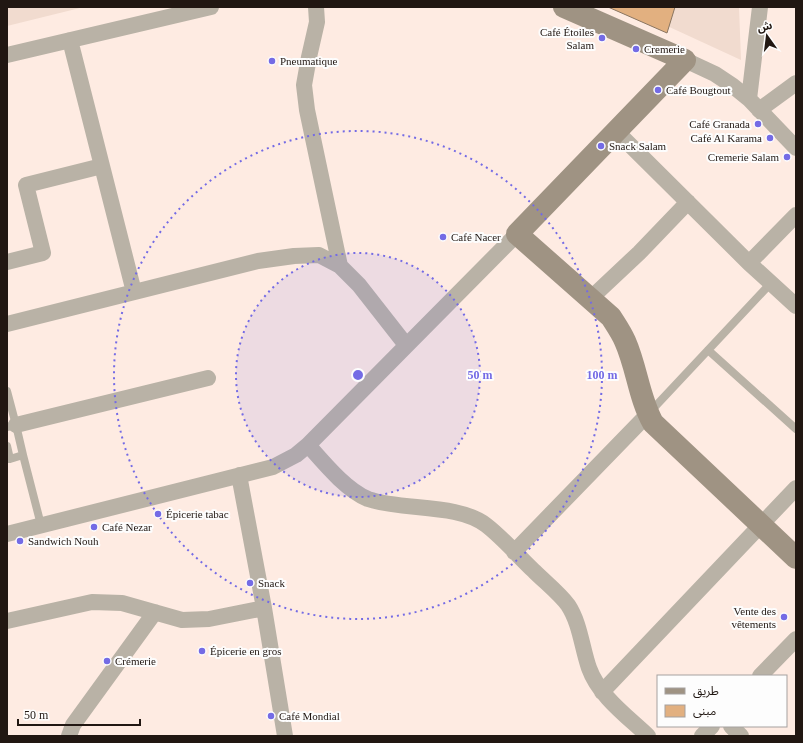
<svg xmlns="http://www.w3.org/2000/svg" width="803" height="743" font-family="'Times New Roman','Noto Sans Arabic',serif">
	<rect width="100%" height="100%" fill="#feebe2"/>
	<!-- built -->
	<path fill="#f1dbcf" d="M 7,7 L 84,7 L 7,26 Z
		M 626,7 L 739,7 L 741,60 Z"/>
	<!-- building -->
	<path fill="#e2b080" stroke="#8a7560" d="M 608,7 L 675,7 L 667,33 Z"/>
	<g fill="none" stroke-linecap="round" stroke-linejoin="round">
		<!-- lane -->
		<path stroke="#b9b2a6" stroke-width="8" d="M 708,350 L 796,429
			M 7,391 L 16,425
			M 650,412 L 771,283
			M 7,427 L 16,425 L 23,455
			M 7,446 L 10,459 L 23,455 L 41,525"/>
		<!-- street -->
		<path stroke="#b9b2a6" stroke-width="16" d="M 316,7 L 317,22 L 309,57 L 304,85 L 307,110 L 340,266
			M 70,40 L 134,292
			M 7,55 L 211,7
			M 685,60 L 715,74 L 733,86 L 749,99 L 796,148
			M 749,99 L 760,7
			M 759,110 L 796,83
			M 616,131 L 749,263 L 796,306
			M 7,262 L 43,253 L 26,185 L 102,166
			M 749,263 L 796,215
			M 590,299 L 639,253 L 688,202
			M 7,324 L 258,261 L 294,256 L 319,255 L 340,266 L 359,285 L 406,345
			M 16,425 L 208,378
			M 308,445 C 324,463 346,490 368,499 C 403,511 457,503 486,525 C 503,538 518,556 534,571 C 545,582 559,593 568,605 C 580,623 582,648 589,668 C 599,696 627,716 648,736
			M 239,475 L 264,608 L 285,736
			M 7,534 L 273,467 L 296,455 L 308,445 L 517,234
			M 514,552 L 648,414
			M 7,621 L 92,602 L 122,603 L 182,620 L 209,619 L 264,608
			M 760,676 L 796,639
			M 602,692 L 796,488
			M 731,726 L 741,736
			M 69,736 L 73,725 L 155,612
			M 702,736 L 712,726"/>
		<!-- secondary -->
		<path stroke="#9f9383" stroke-width="22" d="M 564,7 L 685,60 L 517,234 L 611,317 C 616,325 621,332 625,341 C 637,368 639,398 653,423 L 796,558"/>
	</g>
	<!-- distance rings -->
	<circle cx="358" cy="375" r="122" fill="#746be5" fill-opacity=".12"/>
	<g fill="none" stroke="#746be5" stroke-width="2" stroke-dasharray="2 4">
		<circle cx="358" cy="375" r="122"/>
		<circle cx="358" cy="375" r="244"/>
	</g>
	<!-- markers -->
	<g fill="#746be5" stroke="#fdfdfd" stroke-width="1.5">
		<circle cx="602" cy="38" r="4"/>
		<circle cx="636" cy="49" r="4"/>
		<circle cx="272" cy="61" r="4"/>
		<circle cx="658" cy="90" r="4"/>
		<circle cx="758" cy="124" r="4"/>
		<circle cx="770" cy="138" r="4"/>
		<circle cx="601" cy="146" r="4"/>
		<circle cx="787" cy="157" r="4"/>
		<circle cx="443" cy="237" r="4"/>
		<circle cx="158" cy="514" r="4"/>
		<circle cx="94" cy="527" r="4"/>
		<circle cx="20" cy="541" r="4"/>
		<circle cx="250" cy="583" r="4"/>
		<circle cx="784" cy="617" r="4"/>
		<circle cx="202" cy="651" r="4"/>
		<circle cx="107" cy="661" r="4"/>
		<circle cx="271" cy="716" r="4"/>
	</g>
	<g text-anchor="middle" stroke-width="4" stroke-linejoin="round" paint-order="stroke">
		<!-- poi labels -->
		<g font-size="11" fill="#211712" stroke="#fdfdfd" text-anchor="start">
			<text x="594" y="36" text-anchor="end">Café Étoiles<tspan x="594" dy="13">Salam</tspan></text>
			<text x="644" y="53">Cremerie</text>
			<text x="280" y="65">Pneumatique</text>
			<text x="666" y="94">Café Bougtout</text>
			<text x="750" y="128" text-anchor="end">Café Granada</text>
			<text x="762" y="142" text-anchor="end">Café Al Karama</text>
			<text x="609" y="150">Snack Salam</text>
			<text x="779" y="161" text-anchor="end">Cremerie Salam</text>
			<text x="451" y="241">Café Nacer</text>
			<text x="166" y="518">Épicerie tabac</text>
			<text x="102" y="531">Café Nezar</text>
			<text x="28" y="545">Sandwich Nouh</text>
			<text x="258" y="587">Snack</text>
			<text x="776" y="615" text-anchor="end">Vente des<tspan x="776" dy="13">vêtements</tspan></text>
			<text x="210" y="655">Épicerie en gros</text>
			<text x="115" y="665">Crémerie</text>
			<text x="279" y="720">Café Mondial</text>
		</g>
	</g>
	<circle cx="358" cy="375" r="6" fill="#746be5" stroke="#fdfdfd" stroke-width="2"/>
	<g font-size="12" text-anchor="middle" font-weight="bold" fill="#746be5" stroke="#fdfdfd" stroke-width="4" stroke-linejoin="round" paint-order="stroke">
		<text x="480" y="379">50 m</text>
		<text x="602" y="379">100 m</text>
	</g>
	<!-- border -->
	<rect width="803" height="743" fill="none" stroke="#211712" stroke-width="16"/>
	<!-- legend -->
	<rect x="657" y="675" width="130" height="52" fill="#fdfdfd" stroke="#a5a19f"/>
	<rect x="665" y="688" width="20" height="6" fill="#9f9383" stroke="#a5a19f"/>
	<text x="693" y="695" font-size="12" fill="#211712">طريق</text>
	<rect x="665" y="705" width="20" height="12" fill="#e2b080" stroke="#a5a19f"/>
	<text x="693" y="715" font-size="12" fill="#211712">مبنى</text>
	<!-- north arrow -->
	<g transform="translate(767 36) rotate(346)" stroke="#fdfdfd" stroke-width="3" paint-order="stroke">
	<path d="M0-3L7 15L0 10L-7 15Z" fill="#211712"/>
	<text y="-6" font-size="11" font-weight="bold" text-anchor="middle" fill="#211712">ش</text>
	</g>
	<!-- scale -->
	<path d="M18 719v6h122v-6" fill="none" stroke="#211712" stroke-width="2"/>
	<text x="24" y="719" font-size="12" fill="#211712" stroke="#fdfdfd" stroke-width="3" paint-order="stroke">50 m</text>
</svg>
